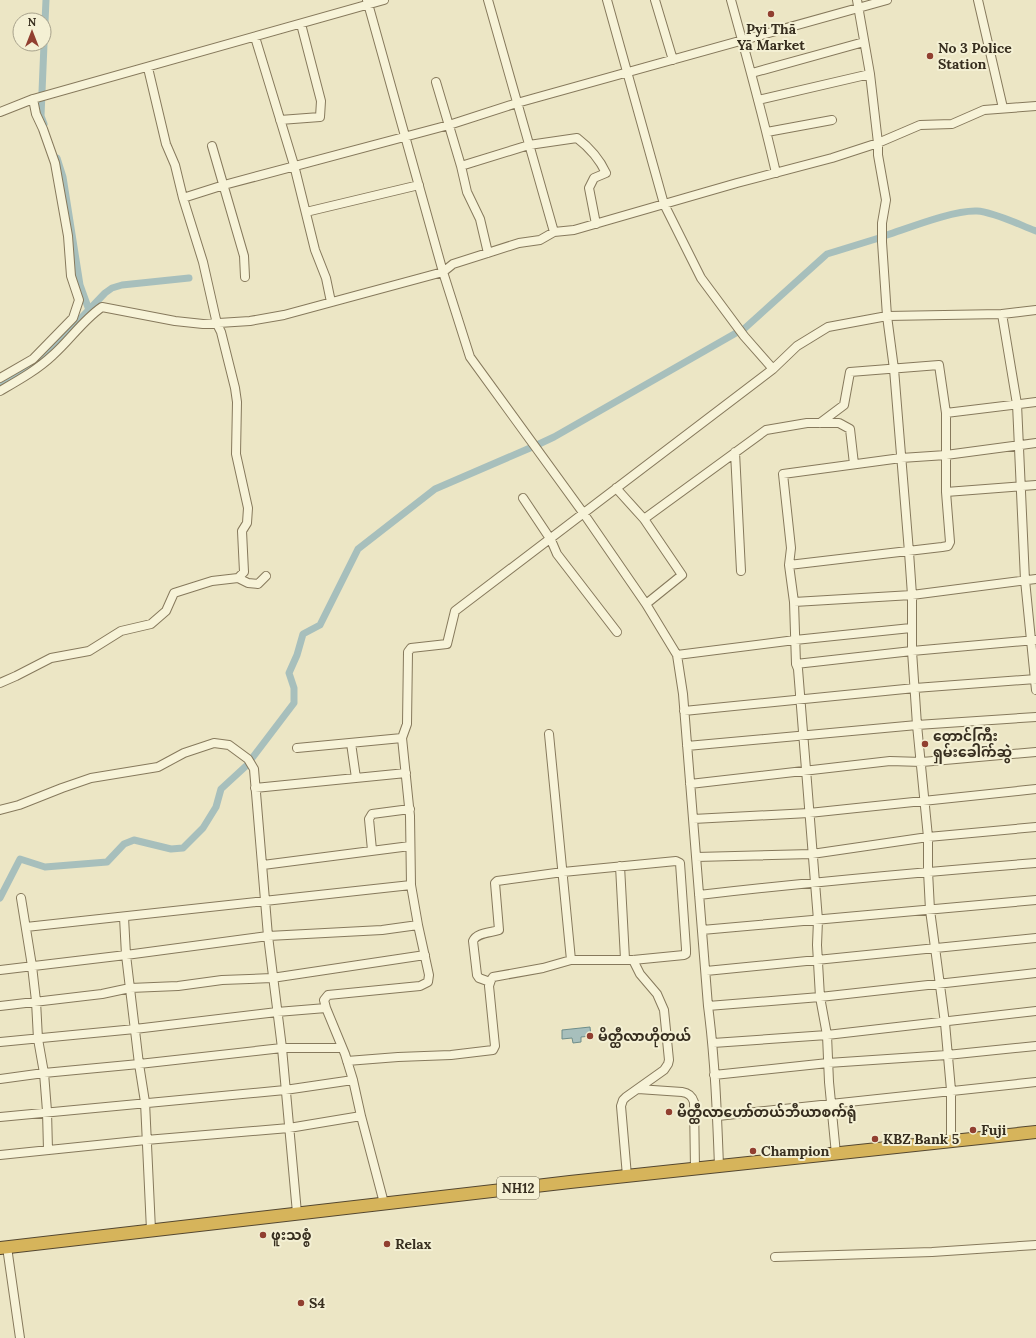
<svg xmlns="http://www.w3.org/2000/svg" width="1036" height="1338" font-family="Lora,'Noto Sans Myanmar',serif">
	<rect width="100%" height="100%" fill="#ece6c5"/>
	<!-- water -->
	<path fill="#a7bfbc" stroke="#6e8d8a" d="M 590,1027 L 591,1036 L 581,1037 L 581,1042 L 573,1043 L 572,1038 L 562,1039 L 562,1030 Z"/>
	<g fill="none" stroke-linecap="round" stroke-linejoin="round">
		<!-- canal -->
		<path stroke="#a7bfbc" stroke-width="7" d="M 44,44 L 41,116 L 44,124
			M 44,44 L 46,0
			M 57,158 L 63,177 L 80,285 L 89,310
			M 887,235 C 911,227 954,210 977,211 C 994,212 1020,225 1036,231
			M 745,328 L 827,254 L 879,238
			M 0,383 L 40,361 L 105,293 L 112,288 L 122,285 L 189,278
			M 539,444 L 554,437 L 736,333
			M 253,757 L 294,703 L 294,688 L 289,673 L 297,655 L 303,634 L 320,625 L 358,549 L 435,489 L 530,448
			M 0,898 L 20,859 L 45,867 L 107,862 L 124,844 L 134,840 L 171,849 L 183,848 L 203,828 L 216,807 L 221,789 L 246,766"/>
		<defs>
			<path id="minor" d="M 367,0 L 443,272 L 470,357 L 584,514 L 646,604 L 677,655 L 683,694 L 708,1006 C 715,1059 717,1113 719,1166
				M 488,0 L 554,232
				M 607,0 L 664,204 L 701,278 L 744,336 L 773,369
				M 655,0 L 673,60
				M 731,0 C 747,58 763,115 776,173
				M 857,0 L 870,74 L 878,143 L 878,155 L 886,200 L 882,223 L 882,242 L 887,316 L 894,369 L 909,552 L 912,595 L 912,651 L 917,725 L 928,837 L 928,871 L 930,910 L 945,1023 L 951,1090 L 951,1141
				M 978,0 L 1003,108
				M 255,37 L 294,165 L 315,250 L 326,278 L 331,302
				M 148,68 L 166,144 L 175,165 L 183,198 L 203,262 L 217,324 L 221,332 L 235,388 L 237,402 L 236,454 L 248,508 L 247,523 L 242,531 L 244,572 L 238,578
				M 752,73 L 864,42
				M 436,82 L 461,166 L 467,192 L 480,219 L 488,253
				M 758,100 L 870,74
				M 0,112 L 33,99 L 384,0
				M 280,120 L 320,117 L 321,101 L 301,24
				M 767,132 L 832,120
				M 212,146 L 244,256 L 245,277
				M 461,166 L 529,145 L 577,138 C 590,148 599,158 606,173 L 594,178 L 589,188 L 596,224
				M 183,198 L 224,185 L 449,125 L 517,103 L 887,0
				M 306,212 L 419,185
				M 1002,314 L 1017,404 L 1025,580 L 1036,690
				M 0,378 L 33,359 L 73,318 L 79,300 L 71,276 L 68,236 L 55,163 L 43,129 L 36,114 L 33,99
				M 0,391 C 19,380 37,370 53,355 C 70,340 83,320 102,307 L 175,321 L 203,324 L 250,321 L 284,315 L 443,272 L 453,264 L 519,243 L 540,240 L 554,232 L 574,230 L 737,183 L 832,158 L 878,143 L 920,125 L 952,124 L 984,110 L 1036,106
				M 946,413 L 1036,402
				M 735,452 L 741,571
				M 616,488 L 644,519 L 682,575 L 646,604
				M 946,492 L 1036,485
				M 523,498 L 551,540 L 557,554 L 617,632
				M 644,519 L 766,430 L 807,423 L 839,423 L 850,429 L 854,464
				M 789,565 L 942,547 L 948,546 L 950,542 L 946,492 L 946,413 L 939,365 L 850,372 L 844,405 L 820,423
				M 794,602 L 912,595 L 1036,579
				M 677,655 L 795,640 L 911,628
				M 796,664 L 912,651 L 1036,640
				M 0,683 L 16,676 L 51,658 L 89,651 L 121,631 L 151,624 L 166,611 L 174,593 L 212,581 L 238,578 L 248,583 L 258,584 L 266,576
				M 684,711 L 915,688 L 1036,679
				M 549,734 L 571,960
				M 351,743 L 356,778
				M 687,746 L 917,725 L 1036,717
				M 297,748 L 402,738
				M 690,784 L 890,761 L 922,762 L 1036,752
				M 255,788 L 406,773
				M 0,810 L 19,805 L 62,788 L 91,778 L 158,767 L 184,753 L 214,743 L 229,745 L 248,759 L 254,769 L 268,936 L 282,1048 L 297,1213
				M 693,819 L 809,813 L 1036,789
				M 372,850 L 369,819 L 372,814 L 410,809
				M 696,857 L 812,854 L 928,837 L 1036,827
				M 263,865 L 410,846
				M 620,866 L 625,959
				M 699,895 C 811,882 923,872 1036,863
				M 21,898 L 32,966 L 36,1001 L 38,1039 L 44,1073 L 47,1111 L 48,1150
				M 124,917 L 126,955 L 139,1064 L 145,1102 L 151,1230
				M 418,925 L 411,885 L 410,816 L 402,738 L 407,724 L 408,652 L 411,648 L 447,644 L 455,611 L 773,369 L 797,346 L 828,327 L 887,316 L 1002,314 L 1036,310
				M 26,927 L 411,885
				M 702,930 L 1036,900
				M 0,970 L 126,955 L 268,936 L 382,930 L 418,925 L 429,975 L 428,982 L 420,986 L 328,995 L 324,1000 L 326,1008 L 345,1054 L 353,1080 L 285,1090 L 0,1117
				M 706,971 L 1036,938
				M 0,1006 L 102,994 L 130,988 L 178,986 L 222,980 L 272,978 L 425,955
				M 708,1006 L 820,997 L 1036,973
				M 0,1042 L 135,1029 L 277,1012 L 326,1008
				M 713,1043 L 827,1035 L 1036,1011
				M 347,1061 L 398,1057 L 451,1055 L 493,1050 L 495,1046 L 489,986 L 491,980 L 493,977 L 543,968 L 571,960 L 633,960 L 684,955 L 686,954 L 686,949 L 680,863 L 676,861 L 563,872 L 497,881 L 495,883 L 499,930 C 491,933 477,932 473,941 L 477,975 L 479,978 L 490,982
				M 714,1075 L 828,1063 L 947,1055 L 1036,1046
				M 0,1079 L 44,1073 L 139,1064 L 282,1048 L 342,1048
				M 638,1089 L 682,1092 C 689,1093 692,1096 694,1102 L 695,1169
				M 361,1116 L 384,1203
				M 718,1116 L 1036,1082
				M 836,1154 L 829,1082 L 827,1035 L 820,997 L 817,945 L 818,920 L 798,669 L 796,664 L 794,602 L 789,565 L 791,548 L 783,474 L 901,458 L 946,455 L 1036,443
				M 0,1155 L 146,1140 L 289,1128 L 361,1116 L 353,1080
				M 627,1176 L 621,1106 L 623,1100 L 626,1097 L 664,1070 L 668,1064 L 669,1060 L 664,1010 L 657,994 L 640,974 L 633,960
				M 7,1247 L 20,1338
				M 775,1257 L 932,1252 L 1036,1245"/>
			<path id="highway" d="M 0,1248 L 570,1182 L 1036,1132"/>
		</defs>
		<!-- minor casing -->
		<use href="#minor" stroke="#86795c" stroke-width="10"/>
		<!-- highway casing -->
		<use href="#highway" stroke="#544730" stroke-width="14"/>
		<!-- minor -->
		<use href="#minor" stroke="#f7f3d8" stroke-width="8"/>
		<!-- highway -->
		<use href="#highway" stroke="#d6b45b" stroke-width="12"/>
	</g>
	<!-- markers -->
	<g fill="#913f30" stroke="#f4f0d4" stroke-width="1.5">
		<circle cx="771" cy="14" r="4"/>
		<circle cx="930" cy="56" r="4"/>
		<circle cx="925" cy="744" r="4"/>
		<circle cx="590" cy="1036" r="4"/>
		<circle cx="669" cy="1112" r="4"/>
		<circle cx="973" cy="1130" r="4"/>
		<circle cx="875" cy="1139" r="4"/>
		<circle cx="753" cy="1151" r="4"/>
		<circle cx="263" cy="1235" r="4"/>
		<circle cx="387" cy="1244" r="4"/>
		<circle cx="301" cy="1303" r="4"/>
	</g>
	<g text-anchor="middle" stroke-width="4" stroke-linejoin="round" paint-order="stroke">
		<!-- shield labels -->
		<rect fill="#f4f0d4" stroke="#706855" stroke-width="1" x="497" y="1177" width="42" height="22" rx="3"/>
		<g font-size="13" font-weight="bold" fill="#372e1f">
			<text x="518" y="1193">NH12</text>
		</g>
		<!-- poi labels -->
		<g font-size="14" font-weight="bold" fill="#372e1f" stroke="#f4f0d4" text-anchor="start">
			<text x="771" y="34" text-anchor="middle">Pyi Thā<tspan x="771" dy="16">Yā Market</tspan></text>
			<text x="938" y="53">No 3 Police<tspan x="938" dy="16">Station</tspan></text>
			<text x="933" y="741">တောင်ကြီး<tspan x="933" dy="16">ရှမ်းခေါက်ဆွဲ</tspan></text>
			<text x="598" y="1041">မိတ္ထီလာဟိုတယ်</text>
			<text x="677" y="1117">မိတ္ထီလာဟော်တယ်ဘီယာစက်ရုံ</text>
			<text x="981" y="1135">Fuji</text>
			<text x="883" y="1144">KBZ Bank 5</text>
			<text x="761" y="1156">Champion</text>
			<text x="271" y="1240">ဖူးသစ္စံ</text>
			<text x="395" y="1249">Relax</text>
			<text x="309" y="1308">S4</text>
		</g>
	</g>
	<!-- north arrow -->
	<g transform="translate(32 32)"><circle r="19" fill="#f4f0d4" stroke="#a8a28c"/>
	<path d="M0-3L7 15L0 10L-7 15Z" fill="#913f30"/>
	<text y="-6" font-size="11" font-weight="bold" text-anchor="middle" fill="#372e1f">N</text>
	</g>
</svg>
